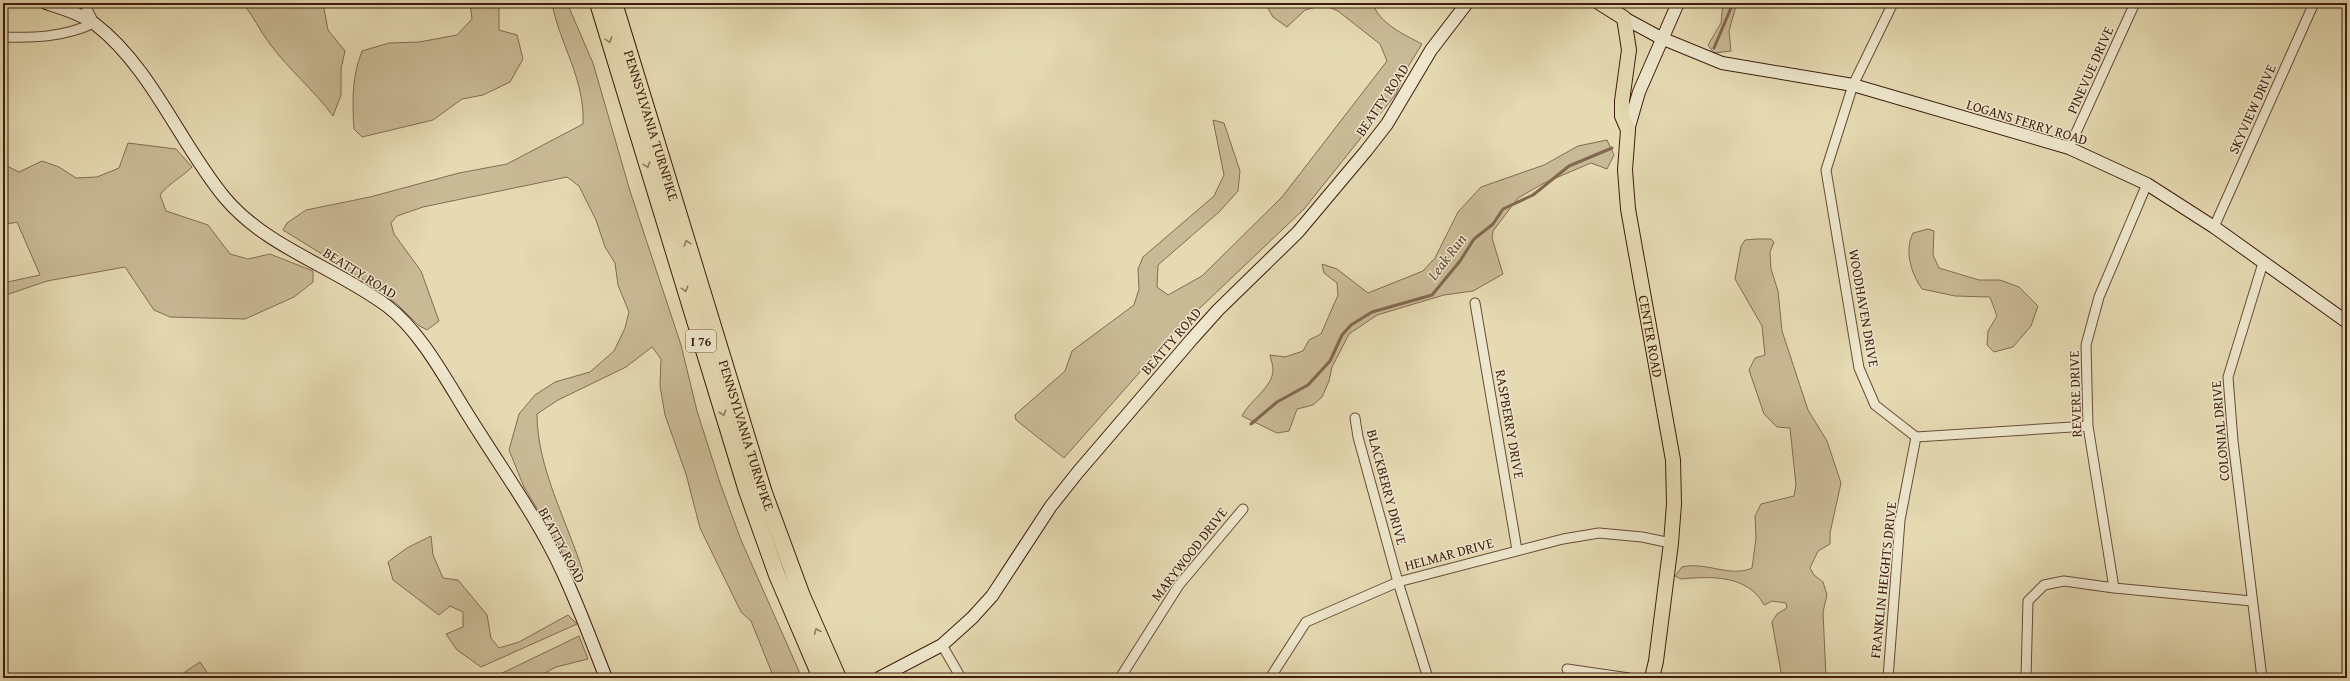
<svg xmlns="http://www.w3.org/2000/svg" width="2350" height="681" font-family="'Gentium Book Plus',serif">
	<rect width="100%" height="100%" fill="#e5dab2"/>
	<filter id="stains"><feTurbulence type="fractalNoise" baseFrequency=".005" numOctaves="4"/><feColorMatrix values="0 0 0 0 .2 0 0 0 0 .09 0 0 0 0 .02 0 0 0 .5 -.17"/></filter>
	<radialGradient id="worn" r=".72"><stop offset=".6" stop-color="#630" stop-opacity="0"/><stop offset="1" stop-color="#630" stop-opacity=".3"/></radialGradient>
	<!-- green -->
	<path fill="#c9ba96" stroke="#846b52" d="M 243,3 L 323,3 L 328,30 L 345,51 L 341,69 L 341,95 L 333,116 C 314,90 289,70 270,44 C 260,31 253,16 243,3 Z
		M 470,3 L 499,3 L 499,30 L 517,35 L 523,59 L 510,82 L 483,95 L 462,99 L 433,120 L 362,137 L 354,129 C 352,102 352,76 362,51 L 389,43 L 419,42 L 457,35 L 472,19 Z
		M 552,3 L 567,3 L 593,63 L 630,191 L 681,345 L 697,411 L 720,483 L 741,540 L 802,678 L 774,678 L 751,621 L 741,612 L 700,528 L 686,474 L 665,415 L 660,386 L 661,359 L 652,347 L 626,367 L 558,400 L 537,414 C 537,468 567,521 583,572 L 577,575 L 569,569 L 559,545 L 524,487 L 509,450 L 519,414 L 535,395 L 555,382 L 590,372 L 614,351 L 625,328 L 629,312 L 618,285 L 615,263 L 605,247 L 596,220 L 579,186 L 567,177 L 423,207 L 397,216 L 391,223 L 394,234 L 421,271 L 439,321 L 427,330 L 418,325 L 397,304 L 364,280 L 283,230 L 287,223 L 306,210 L 370,197 L 459,173 L 507,164 L 583,124 C 585,78 560,46 552,3 Z
		M 1265,3 L 1373,3 C 1378,23 1405,35 1422,44 L 1406,70 L 1396,94 L 1304,209 L 1162,344 L 1139,373 L 1064,458 L 1016,420 L 1015,415 L 1065,371 L 1072,351 L 1134,305 L 1139,289 L 1138,269 L 1143,257 L 1214,196 L 1224,175 L 1213,120 L 1224,123 L 1240,171 L 1238,191 L 1219,212 L 1158,265 L 1157,287 L 1168,295 L 1202,276 L 1282,197 L 1387,61 L 1380,44 L 1338,11 L 1324,5 L 1305,10 L 1287,27 L 1273,17 Z
		M 1723,3 L 1743,3 L 1736,6 L 1729,31 L 1731,51 L 1714,53 L 1708,45 L 1721,23 Z
		M 1607,140 L 1614,155 L 1607,169 L 1591,163 L 1544,183 L 1518,198 L 1493,231 L 1492,238 L 1503,274 L 1473,291 L 1444,295 L 1377,315 L 1349,334 L 1332,367 L 1329,381 L 1322,397 L 1313,405 L 1297,409 L 1289,431 L 1277,433 L 1242,416 C 1249,401 1273,387 1273,370 C 1273,365 1271,360 1270,355 L 1285,357 L 1303,351 L 1309,340 L 1321,334 L 1338,295 L 1337,283 L 1324,273 L 1322,264 L 1337,269 L 1368,293 L 1423,271 L 1435,258 L 1458,212 L 1481,187 L 1544,165 L 1578,146 Z
		M 128,143 L 176,149 L 192,167 C 181,178 169,183 160,195 L 166,211 L 208,225 L 230,254 L 248,259 L 270,254 L 313,271 L 313,282 L 294,297 L 245,319 L 170,317 L 154,310 L 125,267 L 47,281 L 3,296 L 3,283 L 40,275 L 17,222 L 3,225 L 3,164 L 19,172 L 42,161 L 59,167 L 76,178 L 97,177 L 119,168 Z
		M 1928,229 L 1934,231 L 1933,255 L 1939,268 L 1979,280 L 2000,280 L 2019,287 L 2038,306 L 2031,326 L 2013,347 L 1994,352 L 1987,345 L 1988,331 L 1997,316 L 1990,297 L 1955,296 L 1922,289 C 1911,273 1904,251 1913,233 Z
		M 1756,239 L 1771,239 L 1774,242 L 1770,252 L 1771,269 L 1778,291 L 1782,331 L 1808,410 L 1827,441 L 1841,483 L 1830,533 L 1830,544 L 1818,551 L 1810,568 L 1814,575 L 1823,582 L 1827,595 L 1823,612 L 1826,678 L 1782,678 L 1772,622 L 1777,614 L 1787,608 L 1786,603 L 1772,601 L 1764,605 C 1748,575 1712,576 1681,579 L 1675,576 L 1682,567 C 1705,561 1730,578 1752,568 L 1756,538 L 1755,516 L 1761,504 L 1794,496 L 1796,485 L 1790,428 L 1777,427 L 1764,414 L 1749,370 L 1755,358 L 1765,355 L 1762,326 L 1735,279 L 1741,246 L 1745,240 Z
		M 431,536 L 433,555 L 443,578 L 458,580 L 487,615 L 491,638 L 499,648 L 519,642 L 568,615 L 577,624 L 481,667 L 457,650 L 446,634 L 463,627 L 463,612 L 450,606 L 439,615 L 393,580 L 388,562 L 407,548 Z
		M 579,636 L 588,659 L 556,667 L 536,678 L 492,678 Z
		M 200,662 L 211,678 L 176,678 Z"/>
	<g fill="none" stroke-linecap="round" stroke-linejoin="round">
		<!-- stream -->
		<path stroke="#81674f" stroke-width="3" d="M 1714,48 L 1733,3
			M 1251,424 L 1277,402 L 1308,385 L 1330,361 L 1342,335 L 1351,325 L 1372,312 L 1432,295 L 1460,261 L 1474,239 L 1493,224 L 1503,209 L 1533,195 L 1569,166 L 1612,148"/>
		<defs>
			<path id="street" d="M 1893,3 L 1853,85 L 1826,170 L 1859,368 L 1875,405 L 1916,437 L 2088,426
				M 3,37 C 35,38 64,37 94,23 L 84,3
				M 2069,148 L 2135,3
				M 2214,227 L 2314,3
				M 1475,303 L 1517,550
				M 1355,418 L 1358,437 L 1398,582 L 1428,678
				M 2114,588 L 2088,426 L 2086,345 L 2099,297 L 2147,184
				M 942,645 L 961,678
				M 1567,669 L 1629,678
				M 1120,678 L 1179,585 L 1243,509
				M 1270,678 L 1306,622 L 1398,582 L 1563,539 L 1599,533 L 1642,537 L 1671,543
				M 1888,678 L 1900,520 L 1916,437
				M 2026,678 L 2028,601 L 2044,585 L 2064,581 L 2114,588 L 2252,601
				M 2262,678 L 2233,441 L 2228,377 L 2263,263"/>
			<path id="secondary" d="M 46,3 C 61,8 82,14 95,24 C 152,68 180,144 225,198 C 267,248 335,267 387,306 C 419,330 444,376 465,410 C 498,464 537,516 563,573 C 579,607 592,643 606,678
				M 1624,18 L 1661,38 L 1722,63 L 1853,85 L 2069,148 L 2147,184 L 2214,227 L 2347,322
				M 1628,130 L 1639,92 L 1678,3
				M 879,678 L 942,645 L 972,618 L 992,596 L 1051,506 L 1078,472 L 1192,339 L 1218,310 L 1298,232 L 1366,151 L 1387,124 L 1431,50 L 1467,3"/>
			<g id="primary">
				<path id="s1" d="M 1600,3 L 1624,18 L 1629,50 L 1622,101 L 1622,116 L 1628,130 L 1625,170 L 1628,209 L 1673,460 L 1674,504 L 1671,543 L 1656,661 L 1652,678"/>
			</g>
			<g id="highway">
				<path d="M 598,3 L 747,491 L 777,575 L 821,678"/>
				<path id="s2" d="M 614,3 L 764,493 L 802,596 L 838,678"/>
			</g>
		</defs>
		<!-- street casing -->
		<use href="#street" stroke="#684c37" stroke-width="11"/>
		<!-- secondary casing -->
		<use href="#secondary" stroke="#3f1c0e" stroke-width="14"/>
		<!-- primary casing -->
		<use href="#primary" stroke="#3f1c0e" stroke-width="16"/>
		<!-- highway casing -->
		<use href="#highway" stroke="#3f1c0e" stroke-width="18"/>
		<!-- street -->
		<use href="#street" stroke="#eee7cd" stroke-width="9"/>
		<!-- secondary -->
		<use href="#secondary" stroke="#eee7cd" stroke-width="12"/>
		<!-- primary -->
		<use href="#primary" stroke="#e5dab2" stroke-width="14"/>
		<!-- highway -->
		<use href="#highway" stroke="#e5dab2" stroke-width="16"/>
	</g>
	<!-- one-way arrows -->
	<defs><path id="oneway-chevron" d="M-2-3.5L2.5 0L-2 3.5" fill="none" stroke-width="1.6" stroke-linecap="round" stroke-linejoin="round"/></defs>
	<g stroke="#927b60">
		<use href="#oneway-chevron" transform="translate(609 40) rotate(73)"/>
		<use href="#oneway-chevron" transform="translate(647 165) rotate(73)"/>
		<use href="#oneway-chevron" transform="translate(687 243) rotate(-107)"/>
		<use href="#oneway-chevron" transform="translate(685 289) rotate(73)"/>
		<use href="#oneway-chevron" transform="translate(723 413) rotate(73)"/>
		<use href="#oneway-chevron" transform="translate(817 631) rotate(-113)"/>
	</g>
	<g text-anchor="middle" stroke-width="3" stroke-linejoin="round" paint-order="stroke">
		<!-- shield labels -->
		<rect fill="#eee7cd" stroke="#745947" stroke-width="1" x="686" y="330" width="30" height="22" rx="3"/>
		<g font-size="13" font-weight="bold" fill="#3f1c0e">
			<text x="701" y="346">I 76</text>
		</g>
		<!-- street labels -->
		<g font-size="14" fill="#3f1c0e" stroke="#eee7cd">
			<text transform="translate(2090 70) rotate(-66)" y="5">PINEVUE DRIVE</text>
			<text transform="translate(1382 100) rotate(-56)" y="5">BEATTY ROAD</text>
			<text transform="translate(2252 109) rotate(-66)" y="5">SKYVIEW DRIVE</text>
			<text transform="translate(2027 122) rotate(17)" y="5">LOGANS FERRY ROAD</text>
			<text dy="5" stroke="none"><textPath href="#s2" startOffset="128">PENNSYLVANIA TURNPIKE</textPath></text>
			<text transform="translate(360 273) rotate(32)" y="5">BEATTY ROAD</text>
			<text transform="translate(1864 308) rotate(80)" y="5">WOODHAVEN DRIVE</text>
			<text dy="5" stroke="none"><textPath href="#s1" startOffset="351">CENTER ROAD</textPath></text>
			<text transform="translate(1171 341) rotate(-49)" y="5">BEATTY ROAD</text>
			<text transform="translate(2075 394) rotate(-92)" y="5">REVERE DRIVE</text>
			<text transform="translate(1510 424) rotate(80)" y="5">RASPBERRY DRIVE</text>
			<text transform="translate(2220 431) rotate(-95)" y="5">COLONIAL DRIVE</text>
			<text dy="5" stroke="none"><textPath href="#s2" startOffset="452">PENNSYLVANIA TURNPIKE</textPath></text>
			<text transform="translate(1387 487) rotate(75)" y="5">BLACKBERRY DRIVE</text>
			<text transform="translate(562 545) rotate(62)" y="5">BEATTY ROAD</text>
			<text transform="translate(1189 554) rotate(-52)" y="5">MARYWOOD DRIVE</text>
			<text transform="translate(1449 554) rotate(-15)" y="5">HELMAR DRIVE</text>
			<text transform="translate(1883 580) rotate(-84)" y="5">FRANKLIN HEIGHTS DRIVE</text>
		</g>
		<!-- water labels -->
		<g font-size="15" font-style="italic" fill="#664834" stroke="#eee7cd">
			<text transform="translate(1447 257) rotate(-53)" y="5">Leak Run</text>
		</g>
	</g>
	<!-- margin -->
	<rect width="2350" height="681" fill="none" stroke="#e5dab2" stroke-width="16"/>
	<rect x="4" y="4" width="2342" height="673" fill="none" stroke="#3f1c0e" stroke-width="2"/>
	<rect x="8" y="8" width="2334" height="665" fill="none" stroke="#3f1c0e"/>
	<rect width="100%" height="100%" filter="url(#stains)"/>
	<rect width="100%" height="100%" fill="url(#worn)"/>
</svg>
